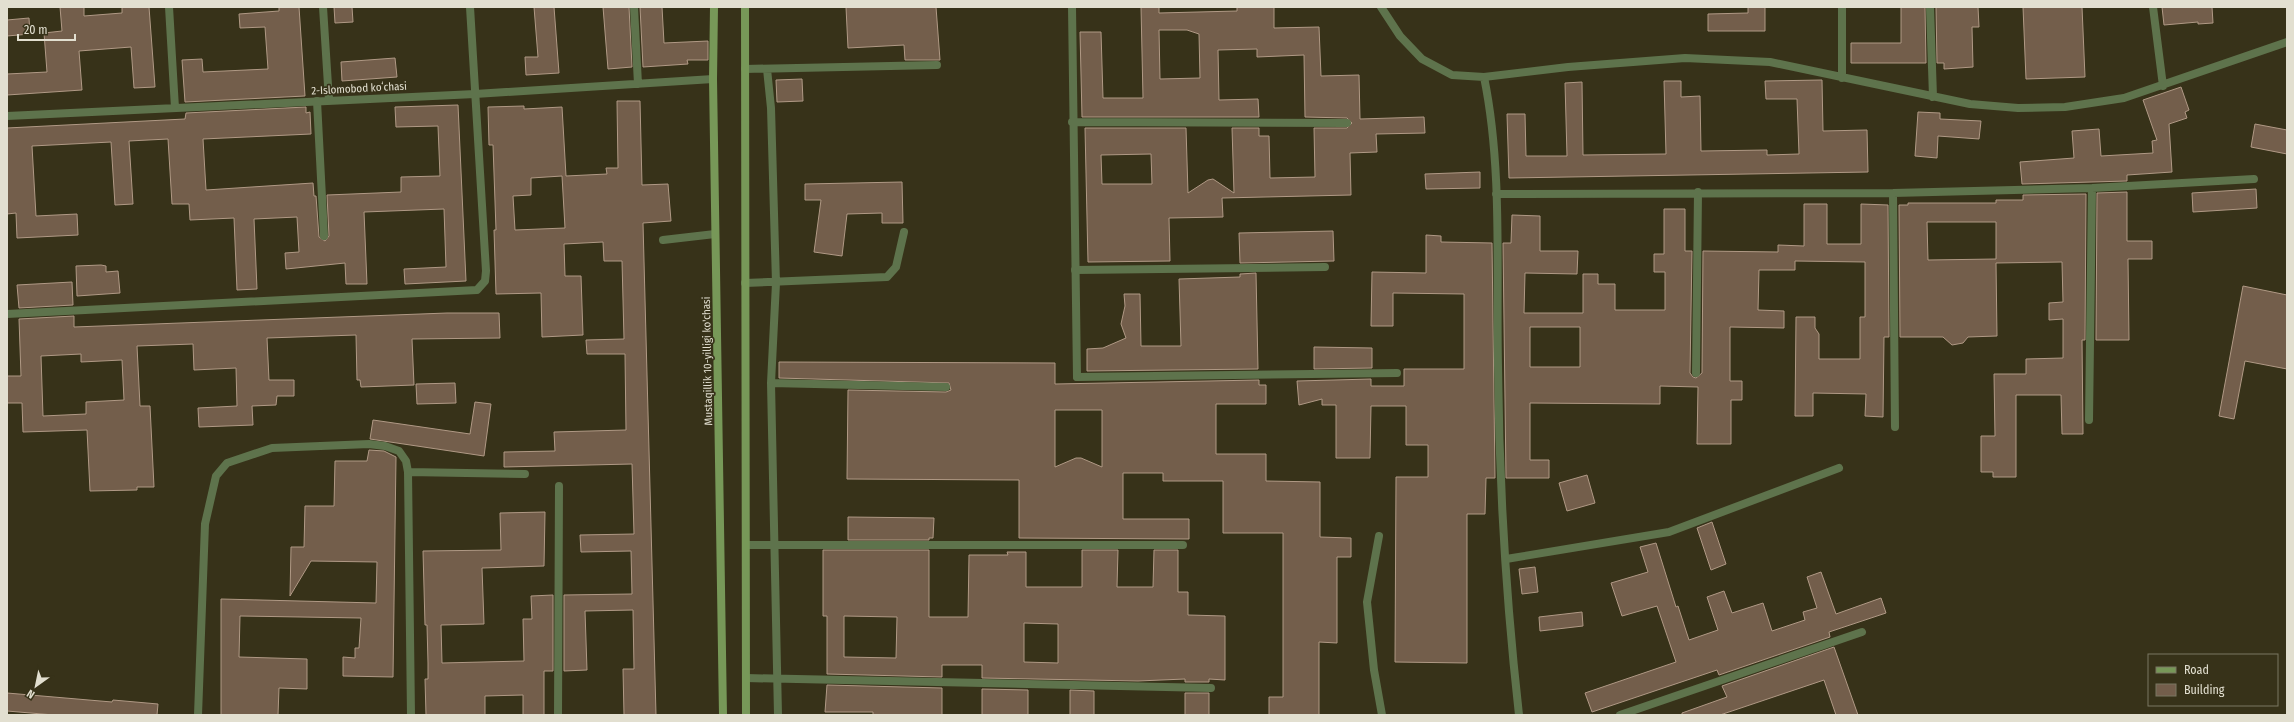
<svg xmlns="http://www.w3.org/2000/svg" width="2294" height="722" font-family="'Fira Sans Condensed',sans-serif">
	<rect width="100%" height="100%" fill="#373219"/>
	<!-- building -->
	<path fill="#735e4b" stroke="#b09985" fill-rule="evenodd" d="M 60,7 L 84,7 L 84,16 L 122,13 L 122,7 L 149,7 L 155,87 L 134,88 L 131,47 L 79,51 L 82,90 L 7,95 L 7,74 L 47,72 L 44,33 L 62,31 Z
		M 279,7 L 299,7 L 305,96 L 185,102 L 182,60 L 202,59 L 203,72 L 268,69 L 265,27 L 240,28 L 239,14 L 279,11 Z
		M 334,7 L 352,7 L 353,22 L 335,23 Z
		M 534,7 L 554,7 L 559,73 L 526,75 L 525,57 L 538,57 Z
		M 603,7 L 629,7 L 632,67 L 608,69 Z
		M 640,7 L 662,7 L 664,43 L 708,41 L 708,60 L 687,60 L 688,64 L 643,67 Z
		M 846,7 L 936,7 L 940,60 L 905,60 L 904,45 L 848,48 Z
		M 1141,7 L 1159,7 L 1159,13 L 1237,11 L 1237,7 L 1274,7 L 1274,28 L 1319,27 L 1321,76 L 1359,75 L 1360,119 L 1424,117 L 1425,133 L 1376,134 L 1377,152 L 1350,153 L 1351,195 L 1222,198 L 1223,217 L 1169,218 L 1170,261 L 1088,262 L 1085,128 L 1186,128 L 1188,193 L 1208,180 L 1213,179 L 1234,193 L 1232,128 L 1259,128 L 1259,136 L 1269,136 L 1270,178 L 1315,177 L 1314,128 L 1347,128 L 1352,123 L 1347,118 L 1305,117 L 1304,55 L 1257,57 L 1257,49 L 1218,50 L 1219,100 L 1258,99 L 1259,117 L 1082,117 L 1080,32 L 1101,32 L 1103,98 L 1143,98 ZM 1159,30 L 1187,30 L 1199,34 L 1200,78 L 1160,79 ZM 1151,154 L 1152,184 L 1102,184 L 1101,155 Z
		M 1748,7 L 1765,7 L 1765,31 L 1708,31 L 1708,14 L 1748,13 Z
		M 1901,7 L 1925,7 L 1926,63 L 1851,63 L 1851,43 L 1901,43 Z
		M 1936,7 L 1978,7 L 1979,27 L 1972,27 L 1973,67 L 1944,69 L 1944,63 L 1937,63 Z
		M 2023,7 L 2082,7 L 2085,77 L 2026,79 Z
		M 2162,7 L 2212,7 L 2213,23 L 2198,24 L 2198,22 L 2164,25 Z
		M 29,18 L 30,34 L 7,36 L 7,20 Z
		M 395,58 L 397,77 L 342,81 L 341,62 Z
		M 802,79 L 803,101 L 777,102 L 776,80 Z
		M 1822,80 L 1823,131 L 1867,130 L 1868,172 L 1509,178 L 1507,114 L 1525,114 L 1526,156 L 1567,156 L 1565,83 L 1582,82 L 1583,155 L 1666,154 L 1664,81 L 1681,81 L 1681,97 L 1700,96 L 1701,151 L 1767,150 L 1767,155 L 1799,154 L 1797,99 L 1766,99 L 1765,81 Z
		M 2181,87 L 2189,110 L 2185,112 L 2187,118 L 2169,124 L 2172,172 L 2127,175 L 2127,181 L 2022,184 L 2020,162 L 2074,158 L 2072,131 L 2099,129 L 2101,156 L 2153,153 L 2152,141 L 2157,140 L 2143,100 Z
		M 617,101 L 640,101 L 642,185 L 668,184 L 671,221 L 643,223 L 656,715 L 624,715 L 623,669 L 634,669 L 633,610 L 585,611 L 587,670 L 564,671 L 564,595 L 632,594 L 631,551 L 581,552 L 580,535 L 634,534 L 632,464 L 504,467 L 504,452 L 555,451 L 554,432 L 626,430 L 625,354 L 587,354 L 586,340 L 624,339 L 622,261 L 604,261 L 603,242 L 564,244 L 565,276 L 581,276 L 583,335 L 542,337 L 541,293 L 496,294 L 494,230 L 496,230 L 493,145 L 489,145 L 488,107 L 524,106 L 524,109 L 562,107 L 566,176 L 607,174 L 606,168 L 618,168 ZM 562,176 L 565,228 L 515,230 L 513,196 L 531,195 L 531,178 Z
		M 458,105 L 466,281 L 405,284 L 404,269 L 446,267 L 444,209 L 364,212 L 367,284 L 346,284 L 345,263 L 286,269 L 285,253 L 299,252 L 297,217 L 254,219 L 257,289 L 237,290 L 234,218 L 190,220 L 189,204 L 172,204 L 168,139 L 129,141 L 133,204 L 115,205 L 111,142 L 32,146 L 36,216 L 77,214 L 78,235 L 17,238 L 16,213 L 7,214 L 7,128 L 185,119 L 186,113 L 306,107 L 306,113 L 310,112 L 311,134 L 203,139 L 206,190 L 313,183 L 314,196 L 316,196 L 319,237 L 325,241 L 329,236 L 327,195 L 401,192 L 401,177 L 440,176 L 438,126 L 396,127 L 395,107 Z
		M 1918,112 L 1940,113 L 1940,119 L 1981,121 L 1979,139 L 1938,136 L 1937,158 L 1915,156 Z
		M 2255,124 L 2287,130 L 2287,154 L 2251,147 Z
		M 1480,172 L 1480,188 L 1426,189 L 1425,174 Z
		M 902,182 L 903,223 L 882,223 L 882,213 L 847,214 L 842,256 L 814,252 L 821,200 L 805,200 L 805,184 Z
		M 2256,189 L 2257,208 L 2193,212 L 2192,193 Z
		M 2127,192 L 2127,241 L 2152,241 L 2152,259 L 2128,259 L 2129,340 L 2096,340 L 2097,193 Z
		M 2086,194 L 2085,340 L 2082,340 L 2083,434 L 2062,434 L 2061,395 L 2016,395 L 2016,477 L 1993,477 L 1993,472 L 1981,472 L 1981,436 L 1995,436 L 1994,374 L 2026,374 L 2026,359 L 2063,358 L 2063,319 L 2049,320 L 2049,303 L 2063,302 L 2062,262 L 1996,263 L 1997,336 L 1968,337 L 1963,343 L 1952,345 L 1943,337 L 1900,337 L 1899,205 L 1908,205 L 1908,203 L 1996,203 L 1996,200 L 2023,200 L 2023,195 ZM 1927,222 L 1996,222 L 1996,259 L 1928,260 Z
		M 1804,204 L 1827,204 L 1827,244 L 1861,244 L 1861,204 L 1888,205 L 1889,337 L 1884,337 L 1883,417 L 1865,416 L 1866,394 L 1813,393 L 1813,416 L 1795,416 L 1796,317 L 1815,317 L 1815,328 L 1819,334 L 1819,359 L 1860,359 L 1860,317 L 1865,317 L 1865,262 L 1795,261 L 1795,270 L 1759,270 L 1758,310 L 1784,311 L 1784,328 L 1730,327 L 1730,381 L 1742,381 L 1742,400 L 1731,400 L 1731,444 L 1697,444 L 1698,387 L 1660,386 L 1660,404 L 1530,403 L 1530,460 L 1549,460 L 1549,478 L 1506,478 L 1503,243 L 1511,243 L 1512,215 L 1540,216 L 1540,251 L 1578,251 L 1577,274 L 1525,273 L 1524,313 L 1583,313 L 1583,274 L 1598,274 L 1598,284 L 1615,284 L 1615,310 L 1665,310 L 1665,272 L 1654,272 L 1654,254 L 1664,254 L 1664,209 L 1685,209 L 1685,251 L 1692,251 L 1690,373 L 1693,377 L 1696,378 L 1702,373 L 1703,251 L 1778,252 L 1778,245 L 1804,246 ZM 1530,327 L 1580,327 L 1580,367 L 1530,367 Z
		M 1333,231 L 1334,261 L 1240,263 L 1239,233 Z
		M 1426,235 L 1441,236 L 1441,242 L 1492,243 L 1495,478 L 1486,478 L 1485,514 L 1467,514 L 1467,663 L 1395,662 L 1396,477 L 1428,477 L 1428,445 L 1406,445 L 1406,406 L 1371,406 L 1370,458 L 1336,458 L 1336,405 L 1322,405 L 1322,399 L 1299,405 L 1297,381 L 1371,379 L 1371,386 L 1404,386 L 1404,369 L 1464,369 L 1464,294 L 1393,293 L 1393,326 L 1371,326 L 1372,272 L 1426,273 Z
		M 101,265 L 106,266 L 106,272 L 118,271 L 120,293 L 77,296 L 76,266 Z
		M 1256,273 L 1258,369 L 1087,371 L 1087,349 L 1103,348 L 1126,338 L 1121,324 L 1125,306 L 1124,294 L 1140,294 L 1141,346 L 1181,346 L 1179,279 L 1240,277 L 1240,274 Z
		M 72,282 L 73,305 L 19,308 L 17,285 Z
		M 2243,286 L 2287,295 L 2287,369 L 2245,361 L 2234,419 L 2219,416 Z
		M 447,313 L 499,313 L 500,338 L 412,339 L 414,385 L 361,387 L 360,380 L 357,380 L 356,335 L 267,338 L 269,380 L 294,380 L 294,396 L 277,396 L 276,405 L 252,406 L 253,425 L 199,427 L 198,408 L 237,406 L 236,368 L 194,370 L 193,344 L 137,346 L 140,406 L 150,406 L 154,487 L 137,487 L 137,490 L 90,491 L 87,430 L 23,432 L 22,403 L 7,403 L 7,376 L 21,376 L 19,319 L 74,316 L 74,327 ZM 81,354 L 81,362 L 122,360 L 124,400 L 86,402 L 86,414 L 43,416 L 41,356 Z
		M 1314,347 L 1372,348 L 1372,368 L 1314,369 Z
		M 779,362 L 1055,363 L 1055,384 L 1259,380 L 1259,385 L 1266,385 L 1266,404 L 1216,404 L 1216,454 L 1266,454 L 1266,481 L 1320,482 L 1320,537 L 1351,538 L 1351,557 L 1337,557 L 1337,643 L 1319,642 L 1319,715 L 1269,715 L 1269,697 L 1283,697 L 1283,533 L 1223,533 L 1223,481 L 1163,481 L 1163,473 L 1123,473 L 1123,519 L 1189,519 L 1189,539 L 1019,538 L 1019,480 L 847,479 L 848,390 L 946,392 L 951,390 L 949,383 L 779,378 ZM 1055,410 L 1102,410 L 1102,467 L 1081,458 L 1076,458 L 1055,467 Z
		M 455,383 L 456,403 L 417,404 L 416,384 Z
		M 475,402 L 491,404 L 484,456 L 370,439 L 373,420 L 470,434 Z
		M 369,450 L 384,451 L 396,457 L 393,677 L 343,676 L 343,657 L 355,658 L 355,648 L 359,648 L 361,618 L 240,616 L 239,657 L 307,659 L 307,689 L 279,688 L 278,715 L 221,715 L 221,599 L 376,603 L 377,562 L 311,561 L 290,596 L 291,547 L 304,547 L 305,506 L 334,506 L 335,461 L 367,461 Z
		M 1587,475 L 1595,503 L 1567,511 L 1559,483 Z
		M 545,512 L 544,566 L 482,568 L 484,624 L 441,625 L 442,663 L 524,661 L 523,619 L 532,619 L 531,596 L 553,595 L 553,671 L 544,671 L 544,715 L 523,715 L 523,695 L 485,696 L 485,715 L 426,715 L 425,679 L 428,679 L 428,663 L 427,625 L 425,625 L 423,551 L 501,550 L 500,513 Z
		M 848,517 L 934,518 L 933,538 L 929,538 L 929,540 L 848,540 Z
		M 1712,522 L 1726,564 L 1711,570 L 1697,528 Z
		M 1656,543 L 1676,607 L 1678,606 L 1689,640 L 1718,630 L 1707,597 L 1724,591 L 1732,613 L 1763,603 L 1772,631 L 1805,620 L 1803,612 L 1817,608 L 1807,577 L 1821,572 L 1836,614 L 1881,598 L 1886,613 L 1829,632 L 1830,637 L 1719,675 L 1717,670 L 1592,712 L 1585,693 L 1676,662 L 1657,606 L 1622,616 L 1611,583 L 1648,572 L 1640,547 Z
		M 823,550 L 929,550 L 929,617 L 968,617 L 969,555 L 1008,555 L 1007,552 L 1026,552 L 1026,587 L 1082,587 L 1082,550 L 1118,550 L 1117,587 L 1153,587 L 1154,550 L 1178,550 L 1178,592 L 1188,592 L 1188,615 L 1225,616 L 1225,680 L 1209,679 L 1209,682 L 1185,682 L 1185,679 L 1138,681 L 982,678 L 982,665 L 942,665 L 942,677 L 827,674 L 827,616 L 823,616 ZM 844,616 L 897,617 L 896,658 L 844,657 ZM 1024,623 L 1058,624 L 1058,663 L 1024,662 Z
		M 1535,567 L 1538,592 L 1522,594 L 1519,569 Z
		M 1582,612 L 1583,626 L 1540,631 L 1539,617 Z
		M 1834,647 L 1858,715 L 1836,715 L 1824,680 L 1720,715 L 1682,715 L 1682,713 L 1727,697 L 1722,686 Z
		M 827,685 L 942,688 L 942,715 L 873,715 L 873,712 L 825,712 Z
		M 982,689 L 1028,690 L 1028,715 L 982,715 Z
		M 1070,690 L 1094,691 L 1094,715 L 1070,715 Z
		M 7,693 L 112,702 L 113,700 L 158,704 L 157,715 L 54,715 L 7,711 Z
		M 1185,693 L 1209,693 L 1209,715 L 1185,715 Z"/>
	<g fill="none" stroke-linecap="round" stroke-linejoin="round">
		<!-- lane -->
		<path stroke="#5e734c" stroke-width="8" d="M 745,69 L 937,65
			M 767,69 L 771,108 L 776,283 L 771,383 L 778,715
			M 317,101 L 324,236
			M 663,240 L 715,234
			M 1075,270 L 1325,267
			M 745,283 L 887,277 L 896,267 L 904,232
			M 1077,377 L 1397,373
			M 771,383 L 946,387
			M 1379,536 L 1367,602 L 1374,670 L 1382,715
			M 746,545 L 1183,545
			M 1506,559 L 1669,532 L 1839,468
			M 746,678 L 1211,688"/>
		<!-- street -->
		<path stroke="#5e734c" stroke-width="8" d="M 169,7 L 175,108
			M 323,7 L 329,101
			M 634,7 L 638,84
			M 1072,7 L 1077,377
			M 1381,7 L 1400,36 L 1422,59 L 1452,75 L 1484,77 L 1568,67 L 1685,58 L 1770,62 L 1970,104 L 2018,108 L 2065,107 L 2124,98 L 2287,42
			M 1930,7 L 1933,97
			M 2153,7 L 2163,86
			M 1484,77 C 1503,169 1496,272 1498,366 C 1499,482 1506,599 1519,715
			M 1842,78 L 1842,7
			M 7,116 L 475,94 L 713,79
			M 1072,122 L 1347,123
			M 1893,193 L 1895,427
			M 1496,194 L 1893,193 L 2092,188 L 2254,179
			M 7,314 L 477,290 L 485,281 L 486,271 L 470,7
			M 1696,373 L 1698,192
			M 2089,420 L 2092,188
			M 198,715 L 205,524 L 216,476 L 227,463 L 272,448 L 369,444 L 385,446 L 399,451 L 406,461 L 408,472
			M 411,715 L 408,472 L 525,474
			M 558,715 L 559,486
			M 1620,715 L 1862,632"/>
		<!-- secondary -->
		<path stroke="#779858" stroke-width="8" d="M 714,7 L 713,79 L 723,715
			M 745,7 L 746,715"/>
	</g>
	<g text-anchor="middle" stroke-width="3.5" stroke-linejoin="round" paint-order="stroke">
		<!-- street labels -->
		<g font-size="11" fill="#e2dfd0" stroke="#373219">
			<text transform="translate(359 88) rotate(-3)" y="4">2-Islomobod koʻchasi</text>
			<text transform="translate(707 361) rotate(-91)" y="4">Mustaqillik 10-yilligi ko'chasi</text>
		</g>
	</g>
	<!-- border -->
	<rect width="2294" height="722" fill="none" stroke="#e2dfd0" stroke-width="16"/>
	<!-- legend -->
	<rect x="2148" y="654" width="130" height="52" fill="#373219" stroke="#7b7762"/>
	<rect x="2156" y="667" width="20" height="6" fill="#779858" stroke="#7b7762"/>
	<text x="2184" y="674" font-size="12" fill="#e2dfd0">Road</text>
	<rect x="2156" y="684" width="20" height="12" fill="#735e4b" stroke="#7b7762"/>
	<text x="2184" y="694" font-size="12" fill="#e2dfd0">Building</text>
	<!-- north arrow -->
	<g transform="translate(36 686) rotate(213)" stroke="#373219" stroke-width="3" paint-order="stroke">
	<path d="M0-3L7 15L0 10L-7 15Z" fill="#e2dfd0"/>
	<text y="-6" font-size="11" font-weight="bold" text-anchor="middle" fill="#e2dfd0">N</text>
	</g>
	<!-- scale -->
	<path d="M18 34v6h57v-6" fill="none" stroke="#e2dfd0" stroke-width="2"/>
	<text x="24" y="34" font-size="12" fill="#e2dfd0" stroke="#373219" stroke-width="3" paint-order="stroke">20 m</text>
</svg>
